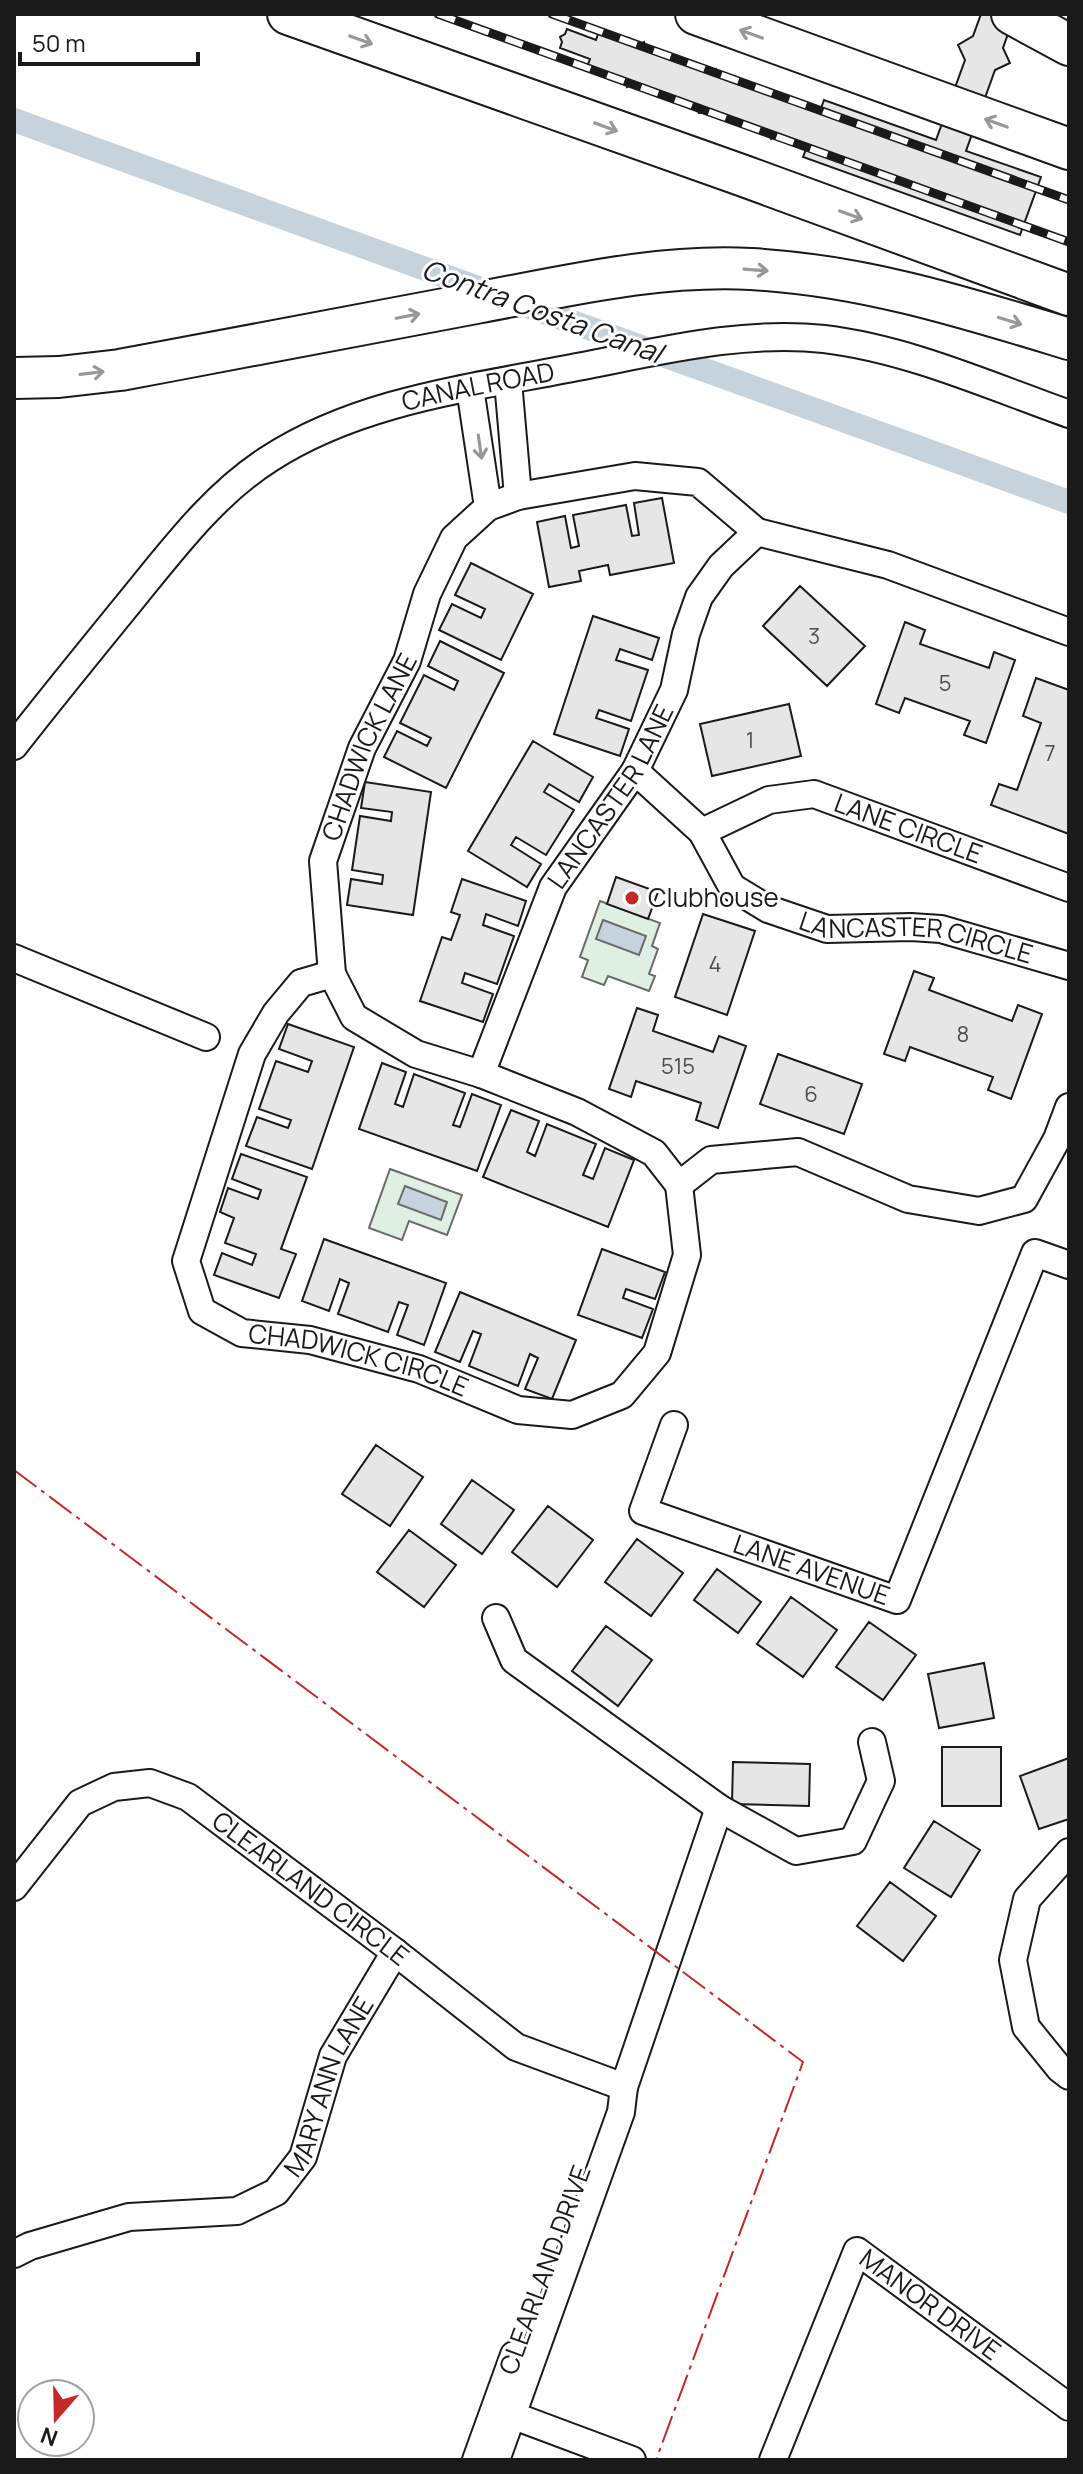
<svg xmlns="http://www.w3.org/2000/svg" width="1083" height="2474" font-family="Manrope,sans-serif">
	<rect width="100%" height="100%" fill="#fff"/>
	<!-- green -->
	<path fill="#e0efe3" stroke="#6a6a6a" stroke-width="2" d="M 600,901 L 660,923 L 652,946 L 658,949 L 649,974 L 655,976 L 649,991 L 608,976 L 604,985 L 582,977 L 588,960 L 580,957 Z
		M 390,1169 L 462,1195 L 447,1235 L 409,1221 L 402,1240 L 369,1228 Z"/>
	<!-- water -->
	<path fill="#c6d2dc" stroke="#6a6a6a" stroke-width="2" d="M 603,920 L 646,936 L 639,955 L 596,939 Z
		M 405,1186 L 447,1202 L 441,1220 L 398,1204 Z"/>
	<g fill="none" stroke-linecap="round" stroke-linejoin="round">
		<!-- canal -->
		<path stroke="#c6d2dc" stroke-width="24" d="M 14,120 L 1069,502"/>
	</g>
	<!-- building -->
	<path fill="#e6e6e6" stroke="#1a1a1a" stroke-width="2" d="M 981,14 L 1015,14 L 1003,48 L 1010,63 L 995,70 L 966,151 L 1041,177 L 1020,235 L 803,157 L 807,147 L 777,136 L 771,139 L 768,133 L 706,111 L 699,113 L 696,107 L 633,84 L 627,87 L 625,81 L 587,67 L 590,59 L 560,48 L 562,42 L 560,37 L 565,34 L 567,29 L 596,40 L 599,31 L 639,45 L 644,42 L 646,48 L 711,71 L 716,69 L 718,74 L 781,97 L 787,95 L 790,100 L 820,111 L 824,100 L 936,140 L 965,60 L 958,45 L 973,36 Z
		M 662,498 L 674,563 L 610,575 L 608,565 L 579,571 L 581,581 L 549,587 L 537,522 L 565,516 L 571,548 L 579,546 L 573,515 L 626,505 L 632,536 L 639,535 L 634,503 Z
		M 471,563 L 533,594 L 501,660 L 439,630 L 452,604 L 481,618 L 485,609 L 455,595 Z
		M 800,586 L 865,646 L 827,686 L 763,626 Z
		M 593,616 L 659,638 L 652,660 L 620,649 L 616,660 L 648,670 L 631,721 L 599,710 L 596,718 L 629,729 L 620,756 L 554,734 Z
		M 905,622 L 925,630 L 920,644 L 989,668 L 994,652 L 1015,660 L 986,743 L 964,735 L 970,721 L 905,698 L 899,713 L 876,704 Z
		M 440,641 L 504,673 L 446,788 L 384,757 L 397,731 L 427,746 L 431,738 L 400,723 L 424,675 L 454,690 L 458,681 L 428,666 Z
		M 1036,678 L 1069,690 L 1069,834 L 991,805 L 999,784 L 1017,790 L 1041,723 L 1023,716 Z
		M 789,704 L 801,756 L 712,776 L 700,724 Z
		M 533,741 L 593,777 L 579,802 L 549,784 L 544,792 L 574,810 L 546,855 L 516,837 L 511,845 L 541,864 L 527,887 L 468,851 Z
		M 365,782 L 431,792 L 413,915 L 347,905 L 351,879 L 382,884 L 383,875 L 352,870 L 360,816 L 391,821 L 392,812 L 361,808 Z
		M 616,877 L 658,892 L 648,919 L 607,904 Z
		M 462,879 L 526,901 L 518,926 L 486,914 L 483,925 L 514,936 L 497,984 L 465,973 L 462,983 L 493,994 L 483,1022 L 420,1001 L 442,937 L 451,940 L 460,915 L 451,912 Z
		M 703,914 L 755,931 L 727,1015 L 675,997 Z
		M 914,971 L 934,978 L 929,990 L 1012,1021 L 1018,1005 L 1042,1014 L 1011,1099 L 988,1090 L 993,1077 L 910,1047 L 905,1061 L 884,1054 Z
		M 637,1008 L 658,1015 L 653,1031 L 713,1052 L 719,1036 L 746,1046 L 718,1128 L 696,1120 L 701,1103 L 636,1081 L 631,1097 L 609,1089 Z
		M 288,1024 L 354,1047 L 312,1169 L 246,1146 L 257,1117 L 288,1128 L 291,1120 L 259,1109 L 276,1061 L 308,1072 L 312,1061 L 279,1049 Z
		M 778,1054 L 862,1084 L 844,1134 L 760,1104 Z
		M 382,1063 L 406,1072 L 395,1104 L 403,1107 L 414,1074 L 465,1093 L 453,1125 L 460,1127 L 472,1094 L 501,1105 L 477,1171 L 359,1129 Z
		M 511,1110 L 539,1121 L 527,1152 L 535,1156 L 547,1124 L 596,1144 L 583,1175 L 593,1179 L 605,1148 L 634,1160 L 608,1227 L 483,1177 Z
		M 241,1154 L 307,1177 L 281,1249 L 296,1254 L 279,1298 L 214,1275 L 222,1253 L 252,1265 L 256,1254 L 225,1243 L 234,1218 L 220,1212 L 228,1188 L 258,1199 L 261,1190 L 232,1179 Z
		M 324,1239 L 446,1283 L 424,1345 L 397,1335 L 408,1305 L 399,1302 L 388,1332 L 338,1314 L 349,1283 L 340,1279 L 329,1311 L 302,1301 Z
		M 602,1249 L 665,1272 L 655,1299 L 626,1289 L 623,1298 L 653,1309 L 642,1338 L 578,1315 Z
		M 460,1292 L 576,1340 L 552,1399 L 525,1389 L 538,1358 L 530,1354 L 518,1386 L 469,1366 L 481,1334 L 473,1331 L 460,1362 L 435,1352 Z
		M 376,1445 L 423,1477 L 390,1526 L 342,1494 Z
		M 472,1480 L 514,1510 L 482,1554 L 441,1524 Z
		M 548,1506 L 593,1540 L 557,1587 L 512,1552 Z
		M 409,1530 L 456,1565 L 424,1607 L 377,1572 Z
		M 637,1539 L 683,1573 L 651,1616 L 605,1582 Z
		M 717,1569 L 761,1602 L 738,1633 L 694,1600 Z
		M 791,1597 L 837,1630 L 803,1677 L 757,1644 Z
		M 869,1622 L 916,1655 L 883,1700 L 836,1667 Z
		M 606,1626 L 652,1660 L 618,1706 L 572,1671 Z
		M 984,1663 L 994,1718 L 939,1728 L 928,1674 Z
		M 942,1747 L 1001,1747 L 1001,1806 L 942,1806 Z
		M 1069,1758 L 1069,1819 L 1039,1829 L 1020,1776 Z
		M 733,1762 L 810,1764 L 809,1806 L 732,1804 Z
		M 934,1821 L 980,1850 L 951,1897 L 904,1868 Z
		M 890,1882 L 936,1916 L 903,1961 L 857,1926 Z"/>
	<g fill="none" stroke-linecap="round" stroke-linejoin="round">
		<defs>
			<g id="minor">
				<path d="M 508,381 L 518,496"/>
				<path d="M 470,388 L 488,507"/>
				<path id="s1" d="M 14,746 C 53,696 93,647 133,598 C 173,549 214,494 269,459 C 360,400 472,388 577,367 C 657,352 742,330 824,339 C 908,349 990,386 1069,414"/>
				<path id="s2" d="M 635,771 L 702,832 L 732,887 L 768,909 L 827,929 L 911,927 L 941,929 L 1069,966"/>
				<path id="s3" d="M 702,832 L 769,800 L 814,794 L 1069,888"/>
				<path d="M 14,958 L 206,1037"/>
				<path id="s4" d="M 332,974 L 301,983 L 276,1013 L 252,1054 L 186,1261 L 202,1311 L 242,1333 L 310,1340 L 419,1369 L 518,1410 L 572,1415 L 622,1395 L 657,1353 L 687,1255 L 679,1185"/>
				<path id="s5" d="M 481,1074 L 553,887 L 635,771 L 674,690 L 686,634 L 699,597 L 721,566 L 757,532"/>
				<path id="s6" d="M 679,1185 L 654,1153 L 577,1112 L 481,1074 L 416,1054 L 354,1017 L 332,974 L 323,861 L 362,748 L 407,661 L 427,594 L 454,538 L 488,507 L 518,496 L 635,476 L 698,482 L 757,532 L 888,565 L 1069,632"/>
				<path d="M 679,1185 L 711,1160 L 798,1152 L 908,1199 L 979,1211 L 1024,1199 L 1057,1139 L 1069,1107"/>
				<path id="s7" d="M 674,1425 L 643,1511 L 897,1600 L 1035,1253 L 1069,1265"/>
				<path d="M 496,1618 L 514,1660 L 719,1808 L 796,1851 L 853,1841 L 881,1781 L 872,1742"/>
				<path d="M 1069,1852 L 1027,1899 L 1013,1960 L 1026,2027 L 1060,2069 L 1069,2076"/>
				<path id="s8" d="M 14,1887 L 80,1803 L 114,1787 L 150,1783 L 188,1797 L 395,1952 L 516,2047 L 624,2087"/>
				<path id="s9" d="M 14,2254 L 30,2246 L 129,2217 L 237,2211 L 276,2192 L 303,2157 L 333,2056 L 395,1952"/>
				<path d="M 498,2410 L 632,2460"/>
				<path d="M 476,2460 L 514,2355"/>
				<path d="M 496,2460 L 621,2112 L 624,2087 L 719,1808"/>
				<path id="s10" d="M 773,2460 L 857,2251 L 1069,2407"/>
			</g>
			<path id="highway" d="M 288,14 L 744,176 L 1069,295
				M 696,14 L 1069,149
				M 1012,14 L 1069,45
				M 14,378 L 59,377 L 120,370 C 239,348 358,325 476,303 C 567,286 659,264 751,269 C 862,275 964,307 1069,339"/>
		</defs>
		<!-- minor casing -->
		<use href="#minor" stroke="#1a1a1a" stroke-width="30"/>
		<!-- highway casing -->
		<use href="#highway" stroke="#1a1a1a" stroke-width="44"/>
		<!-- minor -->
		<use href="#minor" stroke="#fff" stroke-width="26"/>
		<!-- highway -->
		<use href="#highway" stroke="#fff" stroke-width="40"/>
		<defs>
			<path id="rail" d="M 438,14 L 1069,242
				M 552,14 L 1069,200"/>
		</defs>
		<!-- rail casing -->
		<use href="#rail" stroke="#1a1a1a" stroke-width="9"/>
		<!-- rail -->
		<use href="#rail" stroke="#fff" stroke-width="6" stroke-dasharray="18" stroke-linecap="butt"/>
		<!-- power -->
		<path stroke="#c62828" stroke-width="2" stroke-dasharray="28 6 4 6" stroke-linecap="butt" d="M 14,1470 L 803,2062 L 656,2460"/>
	</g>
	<!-- one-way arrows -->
	<defs><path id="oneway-shaft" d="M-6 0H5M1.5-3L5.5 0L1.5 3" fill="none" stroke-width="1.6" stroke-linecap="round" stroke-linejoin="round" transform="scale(2)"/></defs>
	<g stroke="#989898">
		<use href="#oneway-shaft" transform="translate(751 34) rotate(-160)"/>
		<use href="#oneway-shaft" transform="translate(361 40) rotate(20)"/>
		<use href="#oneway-shaft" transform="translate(996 123) rotate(-160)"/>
		<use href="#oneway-shaft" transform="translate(606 127) rotate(20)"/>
		<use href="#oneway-shaft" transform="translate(851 215) rotate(20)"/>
		<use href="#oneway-shaft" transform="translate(756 270) rotate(4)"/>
		<use href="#oneway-shaft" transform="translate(408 316) rotate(-11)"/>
		<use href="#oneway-shaft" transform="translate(1010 321) rotate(17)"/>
		<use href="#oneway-shaft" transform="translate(92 373) rotate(-7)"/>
		<use href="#oneway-shaft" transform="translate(480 447) rotate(82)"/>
	</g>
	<!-- markers -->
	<circle fill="#c62828" stroke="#fff" stroke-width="3" cx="632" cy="898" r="8"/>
	<g text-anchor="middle" stroke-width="6" stroke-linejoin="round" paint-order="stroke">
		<!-- number labels -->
		<g font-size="22" fill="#4d4d4d">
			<text x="814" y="644">3</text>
			<text x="945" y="691">5</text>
			<text x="750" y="748">1</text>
			<text x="1050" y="761">7</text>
			<text x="715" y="972">4</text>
			<text x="963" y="1042">8</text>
			<text x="678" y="1074">515</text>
			<text x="811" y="1102">6</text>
		</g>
		<!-- street labels -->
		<g font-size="26" fill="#1a1a1a" stroke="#fff">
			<text dy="9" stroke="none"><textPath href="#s1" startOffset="608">CANAL ROAD</textPath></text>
			<text dy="9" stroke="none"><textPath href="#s6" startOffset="656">CHADWICK LANE</textPath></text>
			<text dy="9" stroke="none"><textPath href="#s5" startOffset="308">LANCASTER LANE</textPath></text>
			<text dy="9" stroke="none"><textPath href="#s3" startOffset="220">LANE CIRCLE</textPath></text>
			<text dy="9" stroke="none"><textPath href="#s2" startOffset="348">LANCASTER CIRCLE</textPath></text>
			<text dy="9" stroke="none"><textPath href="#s4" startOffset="554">CHADWICK CIRCLE</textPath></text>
			<text dy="9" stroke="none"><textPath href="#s7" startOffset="270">LANE AVENUE</textPath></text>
			<text dy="9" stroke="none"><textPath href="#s8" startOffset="374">CLEARLAND CIRCLE</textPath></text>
			<text dy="9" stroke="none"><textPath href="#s9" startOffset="392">MARY ANN LANE</textPath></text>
			<text transform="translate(545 2270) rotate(-70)" y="9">CLEARLAND DRIVE</text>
			<text dy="9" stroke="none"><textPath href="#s10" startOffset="316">MANOR DRIVE</textPath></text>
		</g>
		<!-- poi labels -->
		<g font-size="26" fill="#1a1a1a" stroke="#fff" text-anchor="start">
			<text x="648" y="907">Clubhouse</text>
		</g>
		<!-- water labels -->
		<g font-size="28" font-style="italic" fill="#1a1a1a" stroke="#fff">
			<text transform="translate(542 311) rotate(20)" y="10">Contra Costa Canal</text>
		</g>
	</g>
	<!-- border -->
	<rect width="1083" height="2474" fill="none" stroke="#1a1a1a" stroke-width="32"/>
	<!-- north arrow -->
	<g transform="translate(56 2418) rotate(200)"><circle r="38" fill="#ffffff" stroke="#a3a3a3" stroke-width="2"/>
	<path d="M0-6L14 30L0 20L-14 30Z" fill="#c62828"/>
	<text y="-12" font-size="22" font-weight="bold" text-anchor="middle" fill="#1a1a1a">N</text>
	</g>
	<!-- scale -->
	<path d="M20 52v12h178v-12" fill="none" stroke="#1a1a1a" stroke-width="4"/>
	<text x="32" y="52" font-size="24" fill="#1a1a1a" stroke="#ffffff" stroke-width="6" paint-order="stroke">50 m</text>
</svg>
